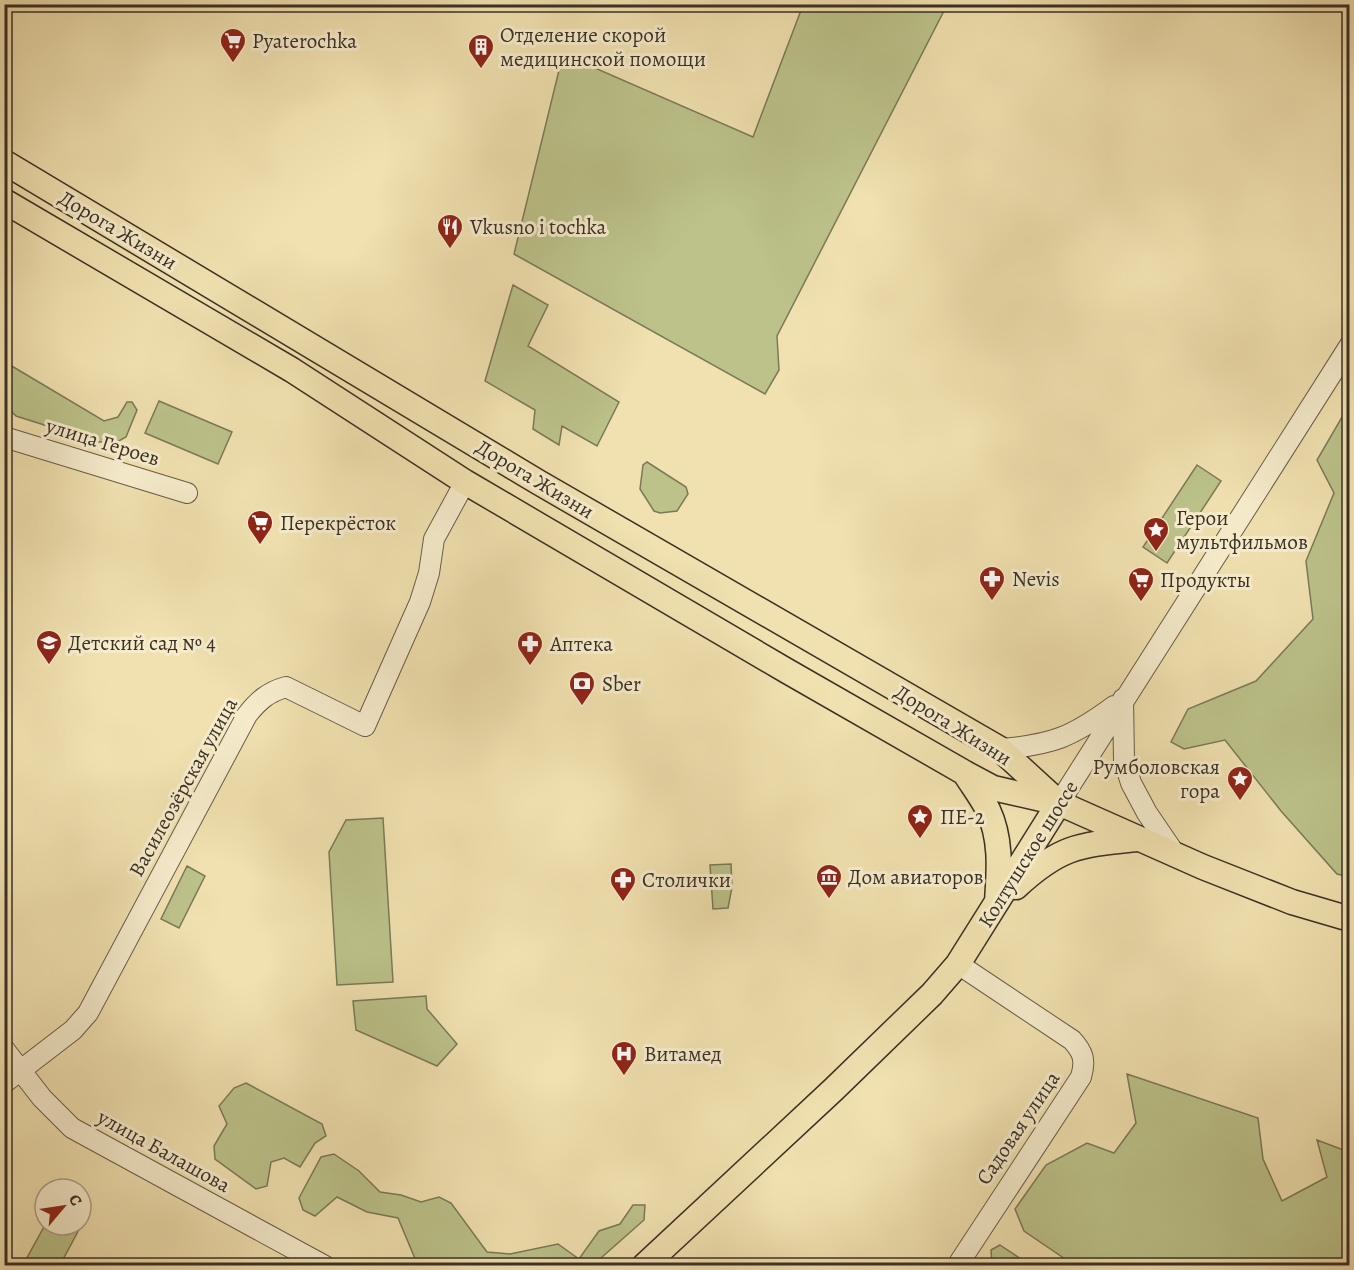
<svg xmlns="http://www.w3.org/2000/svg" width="1354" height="1270" font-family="Alegreya,serif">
	<rect width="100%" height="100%" fill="#f1e1b0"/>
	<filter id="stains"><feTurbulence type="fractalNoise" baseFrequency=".00333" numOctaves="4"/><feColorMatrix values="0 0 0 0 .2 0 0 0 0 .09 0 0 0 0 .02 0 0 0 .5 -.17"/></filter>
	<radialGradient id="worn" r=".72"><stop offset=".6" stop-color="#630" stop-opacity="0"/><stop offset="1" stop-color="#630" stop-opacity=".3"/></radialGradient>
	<!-- green -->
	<path fill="#bcc28a" stroke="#7b7958" stroke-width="1.5" d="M 803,5 L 947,5 L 777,336 L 779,370 L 765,394 L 514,254 L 563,54 L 753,137 Z
		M 513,285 L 548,305 L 528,346 L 619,402 L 597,446 L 562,426 L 559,445 L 533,429 L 535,410 L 485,381 Z
		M 5,362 L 104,421 L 118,417 L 127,402 L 132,402 L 137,410 L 126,437 L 117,442 L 98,442 L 16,416 L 5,405 Z
		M 159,401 L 232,432 L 218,464 L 145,433 Z
		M 1349,405 L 1350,876 L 1349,877 L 1337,874 L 1281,811 L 1225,740 L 1184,749 L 1171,742 L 1188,709 L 1256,681 L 1313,619 L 1306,561 L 1334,493 L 1317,460 Z
		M 647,462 L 686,487 L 688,494 L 677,511 L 660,513 L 654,511 L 640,489 L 643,465 Z
		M 1197,465 L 1221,481 L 1167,563 L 1143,547 Z
		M 383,818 L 393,982 L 337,985 L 329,852 L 346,820 Z
		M 731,864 L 732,887 L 728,908 L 713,909 L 710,865 Z
		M 187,866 L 205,876 L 179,928 L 161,919 Z
		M 426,996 L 427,1009 L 457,1044 L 437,1066 L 356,1030 L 353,1001 Z
		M 1127,1074 L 1258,1118 L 1263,1159 L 1282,1201 L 1327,1177 L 1317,1140 L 1349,1152 L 1349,1265 L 1074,1265 L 1024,1231 L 1015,1209 L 1046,1165 L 1087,1143 L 1114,1153 L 1136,1123 Z
		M 246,1083 L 322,1124 L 326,1136 L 315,1143 L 300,1167 L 284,1158 L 271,1162 L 267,1186 L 256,1189 L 215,1159 L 214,1146 L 227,1124 L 219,1106 L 234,1088 Z
		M 334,1154 L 359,1171 L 380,1192 L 401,1195 L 421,1202 L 439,1197 L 451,1203 L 487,1252 L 510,1254 L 558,1244 L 579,1259 L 599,1231 L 620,1224 L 633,1205 L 645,1205 L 644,1220 L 593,1265 L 414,1265 L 416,1261 L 398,1218 L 367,1212 L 337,1197 L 315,1216 L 303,1210 L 299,1198 L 321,1157 Z
		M 81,1221 L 83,1222 L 60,1265 L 23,1265 L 45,1225 L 81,1225 Z
		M 1000,1245 L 1030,1265 L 992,1265 L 991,1250 Z"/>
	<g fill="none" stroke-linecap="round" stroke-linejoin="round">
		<defs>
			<path id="minor" d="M 4,437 L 187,493
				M 1123,699 L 1124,760 L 1131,783 L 1147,813 L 1177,857
				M 1000,749 C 1052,745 1072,737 1114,706
				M 1059,803 L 1350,345
				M 4,1049 L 42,1098 L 72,1128 L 325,1266
				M 4,1083 L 73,1030 L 88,1013 L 247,715 C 258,701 268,692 286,687 L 365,726 L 420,602 L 429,573 L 434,539 L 465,482
				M 957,1266 L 1081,1077 C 1086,1060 1083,1052 1072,1040 L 958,964"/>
			<path id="major" d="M 4,162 L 538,482 L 1000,749 L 1057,801
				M 4,201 L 292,370 L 465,482 L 787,671 L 965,773 L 993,788 L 1059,803 L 1203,867 L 1292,902 L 1350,919
				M 966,775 C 973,786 982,798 988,810 C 1002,840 999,871 997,902
				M 1016,887 C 1060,846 1079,845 1136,839
				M 644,1266 L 833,1090 L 932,994 L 958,964 L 1059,803"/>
		</defs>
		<!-- minor casing -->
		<use href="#minor" stroke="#685c48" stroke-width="22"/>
		<!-- major casing -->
		<use href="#major" stroke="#3a3025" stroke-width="27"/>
		<!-- minor -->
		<use href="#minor" stroke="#f6eccc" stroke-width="20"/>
		<!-- major -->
		<use href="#major" stroke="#f1e1b0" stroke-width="24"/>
	</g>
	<!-- icons -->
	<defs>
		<symbol id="supermarket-pin" viewBox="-11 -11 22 30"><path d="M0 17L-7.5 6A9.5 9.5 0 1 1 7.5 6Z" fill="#8f2418" stroke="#f6eccc"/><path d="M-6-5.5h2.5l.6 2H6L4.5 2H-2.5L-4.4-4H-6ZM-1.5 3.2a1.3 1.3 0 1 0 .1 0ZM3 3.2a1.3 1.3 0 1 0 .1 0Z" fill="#fff"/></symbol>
		<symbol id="building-pin" viewBox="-11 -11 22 30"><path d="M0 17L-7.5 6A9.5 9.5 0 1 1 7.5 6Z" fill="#8f2418" stroke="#f6eccc"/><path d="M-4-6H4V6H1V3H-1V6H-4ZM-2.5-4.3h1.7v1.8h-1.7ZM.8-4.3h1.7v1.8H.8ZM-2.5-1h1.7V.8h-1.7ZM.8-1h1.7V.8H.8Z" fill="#fff"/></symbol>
		<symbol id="restaurant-pin" viewBox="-11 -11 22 30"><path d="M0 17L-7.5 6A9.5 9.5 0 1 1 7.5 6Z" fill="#8f2418" stroke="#f6eccc"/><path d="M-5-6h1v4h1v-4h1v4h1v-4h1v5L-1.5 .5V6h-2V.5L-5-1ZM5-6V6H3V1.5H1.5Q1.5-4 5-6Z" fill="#fff"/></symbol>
		<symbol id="sight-pin" viewBox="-11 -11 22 30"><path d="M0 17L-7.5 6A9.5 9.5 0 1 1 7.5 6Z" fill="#8f2418" stroke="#f6eccc"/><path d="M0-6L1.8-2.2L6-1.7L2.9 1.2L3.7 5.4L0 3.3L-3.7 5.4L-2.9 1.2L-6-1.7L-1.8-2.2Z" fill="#fff"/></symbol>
		<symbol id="pharmacy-pin" viewBox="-11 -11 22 30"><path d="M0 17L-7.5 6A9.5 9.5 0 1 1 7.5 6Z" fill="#8f2418" stroke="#f6eccc"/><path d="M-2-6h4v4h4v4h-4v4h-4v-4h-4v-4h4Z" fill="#fff"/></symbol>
		<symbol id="school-pin" viewBox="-11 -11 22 30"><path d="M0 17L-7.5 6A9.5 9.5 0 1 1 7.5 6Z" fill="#8f2418" stroke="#f6eccc"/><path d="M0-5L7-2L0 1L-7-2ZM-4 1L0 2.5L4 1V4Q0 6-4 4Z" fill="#fff"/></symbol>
		<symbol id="bank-pin" viewBox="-11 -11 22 30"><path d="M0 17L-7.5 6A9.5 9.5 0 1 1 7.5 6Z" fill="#8f2418" stroke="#f6eccc"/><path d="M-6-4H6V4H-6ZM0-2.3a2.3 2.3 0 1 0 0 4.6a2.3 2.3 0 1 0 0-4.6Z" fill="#fff"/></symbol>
		<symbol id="museum-pin" viewBox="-11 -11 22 30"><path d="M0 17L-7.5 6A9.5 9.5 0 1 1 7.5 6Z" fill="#8f2418" stroke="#f6eccc"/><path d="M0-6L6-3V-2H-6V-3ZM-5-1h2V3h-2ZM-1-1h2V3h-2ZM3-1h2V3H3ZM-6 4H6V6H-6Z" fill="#fff"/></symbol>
		<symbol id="hospital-pin" viewBox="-11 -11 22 30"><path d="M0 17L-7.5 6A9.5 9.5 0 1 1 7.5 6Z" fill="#8f2418" stroke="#f6eccc"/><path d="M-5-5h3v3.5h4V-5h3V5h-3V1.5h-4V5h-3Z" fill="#fff"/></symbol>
	</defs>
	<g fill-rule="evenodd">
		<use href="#supermarket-pin" x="218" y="26" width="30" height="40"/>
		<use href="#building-pin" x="466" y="32" width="30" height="40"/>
		<use href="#restaurant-pin" x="435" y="212" width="30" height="40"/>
		<use href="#supermarket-pin" x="245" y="508" width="30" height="40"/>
		<use href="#sight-pin" x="1141" y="515" width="30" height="40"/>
		<use href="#pharmacy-pin" x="977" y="564" width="30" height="40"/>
		<use href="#supermarket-pin" x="1126" y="565" width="30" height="40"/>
		<use href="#school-pin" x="34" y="628" width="30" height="40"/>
		<use href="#pharmacy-pin" x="515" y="629" width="30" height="40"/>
		<use href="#bank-pin" x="567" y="669" width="30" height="40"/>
		<use href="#sight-pin" x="1225" y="764" width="30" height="40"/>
		<use href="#sight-pin" x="905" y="802" width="30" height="40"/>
		<use href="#museum-pin" x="814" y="862" width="30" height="40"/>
		<use href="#pharmacy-pin" x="608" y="865" width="30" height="40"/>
		<use href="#hospital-pin" x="609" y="1039" width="30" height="40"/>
	</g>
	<g text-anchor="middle" stroke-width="6" stroke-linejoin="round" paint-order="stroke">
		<!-- poi labels -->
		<g font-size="21" fill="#3a3025" stroke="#f6eccc" text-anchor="start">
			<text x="500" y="42">Отделение скорой<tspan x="500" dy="24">медицинской помощи</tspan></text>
			<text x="252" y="48">Pyaterochka</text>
			<text x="470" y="234">Vkusno i tochka</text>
			<text x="1176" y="525">Герои<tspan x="1176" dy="24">мультфильмов</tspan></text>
			<text x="280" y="530">Перекрёсток</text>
			<text x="1012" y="586">Nevis</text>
			<text x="1160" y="587">Продукты</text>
			<text x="68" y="650">Детский сад № 4</text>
			<text x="550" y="651">Аптека</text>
			<text x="602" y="691">Sber</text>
			<text x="1220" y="774" text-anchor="end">Румболовская<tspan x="1220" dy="24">гора</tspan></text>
			<text x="940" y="824">ПЕ-2</text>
			<text x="848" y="884">Дом авиаторов</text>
			<text x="642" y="887">Столички</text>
			<text x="644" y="1061">Витамед</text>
		</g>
		<!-- street labels -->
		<g font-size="21" fill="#3a3025" stroke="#f6eccc">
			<text transform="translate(118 230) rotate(31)" y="7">Дорога Жизни</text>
			<text transform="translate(103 442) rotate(17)" y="7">улица Героев</text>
			<text transform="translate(535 479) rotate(31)" y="7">Дорога Жизни</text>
			<text transform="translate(953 725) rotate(32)" y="7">Дорога Жизни</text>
			<text transform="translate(183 787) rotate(-61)" y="7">Василеозёрская улица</text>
			<text transform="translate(1028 854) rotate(-58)" y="7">Колтушское шоссе</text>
			<text transform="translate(1018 1128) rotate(-56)" y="7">Садовая улица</text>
			<text transform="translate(164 1151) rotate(29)" y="7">улица Балашова</text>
		</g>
	</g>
	<!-- margin -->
	<rect width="1354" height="1270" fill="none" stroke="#f1e1b0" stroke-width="24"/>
	<rect x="6" y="6" width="1342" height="1258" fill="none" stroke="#3a3025" stroke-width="3"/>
	<rect x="12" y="12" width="1330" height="1246" fill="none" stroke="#3a3025" stroke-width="1.5"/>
	<!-- north arrow -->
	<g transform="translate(63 1207) rotate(61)"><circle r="28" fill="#f6eccc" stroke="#aba189" stroke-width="1.5"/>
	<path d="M0-4.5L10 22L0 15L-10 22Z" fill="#8f2418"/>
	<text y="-9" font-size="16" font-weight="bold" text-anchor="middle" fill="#3a3025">С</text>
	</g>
	<rect width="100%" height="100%" filter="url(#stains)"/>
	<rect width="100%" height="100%" fill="url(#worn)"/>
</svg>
